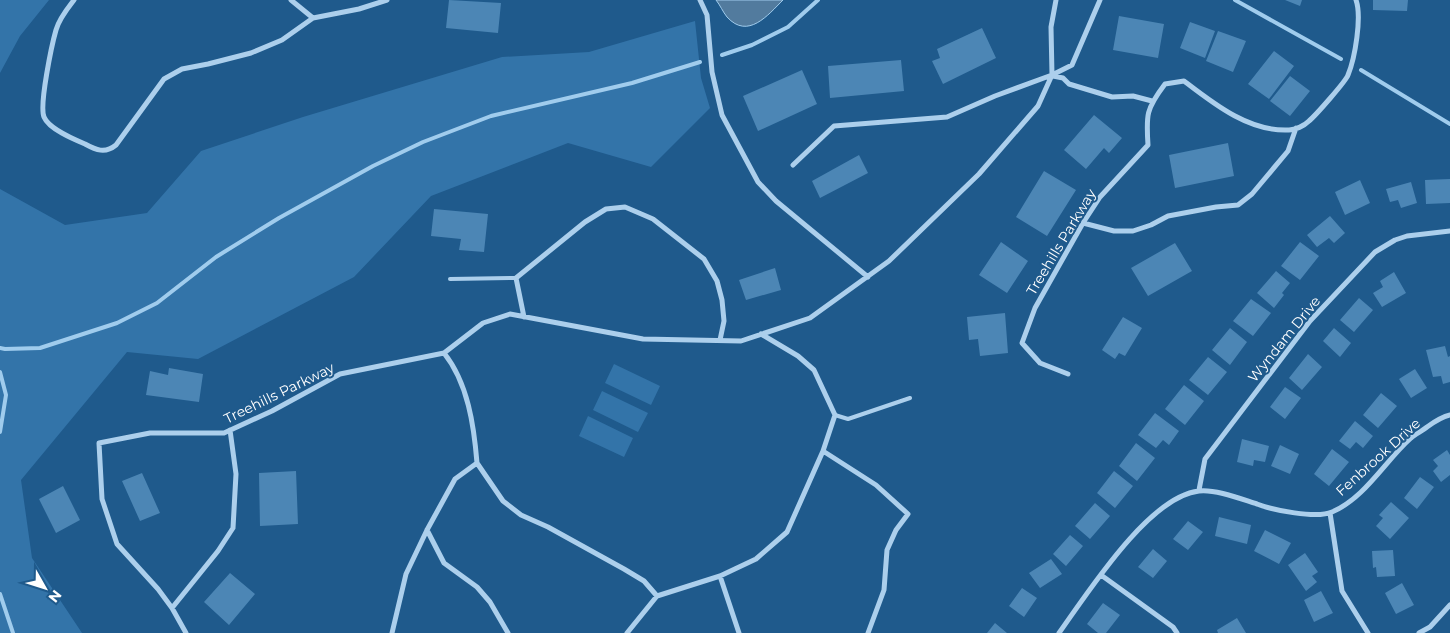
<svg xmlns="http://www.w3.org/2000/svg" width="1450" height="633" font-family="Montserrat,sans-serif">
	<rect width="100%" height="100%" fill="#1f5a8c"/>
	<!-- green -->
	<path fill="#3374a9" d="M 0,0 L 49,0 L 20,36 L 0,73 Z
		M 695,21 L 701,78 L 710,108 L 651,167 L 568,143 L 431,196 L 354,277 L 198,359 L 127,352 L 21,480 L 32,558 L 82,633 L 0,633 L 0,189 L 65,225 L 147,213 L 201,151 L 303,117 L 502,57 L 589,52 Z
		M 614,364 L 660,386 L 651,405 L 605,383 Z
		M 602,391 L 648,413 L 638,432 L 593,410 Z
		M 588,416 L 633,438 L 624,457 L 579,436 Z"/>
	<!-- water -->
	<path fill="#527b9e" stroke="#a0cced" d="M 716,0 L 783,0 C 768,15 748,40 727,17 C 723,12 720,5 716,0 Z"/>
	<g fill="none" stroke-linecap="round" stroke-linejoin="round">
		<!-- stream -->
		<path stroke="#a0cced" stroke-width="4" d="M 1235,0 L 1341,59
			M 722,55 L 752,45 L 788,27 L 818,0
			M 1361,70 L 1450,124
			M 0,348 L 5,349 L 40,348 L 117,323 L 157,303 L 216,257 L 279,218 L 373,166 L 423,142 L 491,116 L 632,83 L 700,62
			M 0,372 L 6,395 L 0,432
			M 0,594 L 13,633"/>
	</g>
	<!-- building -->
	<path fill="#4c86b5" d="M 449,0 L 501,3 L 498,33 L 446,28 Z
		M 1285,0 L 1302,0 L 1300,6 Z
		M 1373,0 L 1408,0 L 1407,11 L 1373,10 Z
		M 1119,16 L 1164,24 L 1158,58 L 1113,50 Z
		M 1190,22 L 1215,31 L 1205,58 L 1180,48 Z
		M 982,28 L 996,58 L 943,84 L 932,61 L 940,58 L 937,49 Z
		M 1218,31 L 1246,41 L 1233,72 L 1206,61 Z
		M 1274,51 L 1294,66 L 1269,99 L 1248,84 Z
		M 901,60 L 904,91 L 830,98 L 828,66 Z
		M 802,70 L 817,104 L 758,131 L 743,96 Z
		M 1290,76 L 1310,91 L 1290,116 L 1270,101 Z
		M 1094,115 L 1122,138 L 1109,153 L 1104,148 L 1086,169 L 1064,150 Z
		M 1228,143 L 1234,176 L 1175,188 L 1169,155 Z
		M 859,155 L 868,173 L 820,198 L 812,181 Z
		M 1044,171 L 1076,190 L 1047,236 L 1016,217 Z
		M 1450,179 L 1450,203 L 1426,204 L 1425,180 Z
		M 1360,180 L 1370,203 L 1345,215 L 1335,192 Z
		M 1411,182 L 1417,203 L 1401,208 L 1398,200 L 1390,202 L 1386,189 Z
		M 434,209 L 488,214 L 484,252 L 459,250 L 461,239 L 431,236 Z
		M 1330,216 L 1345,233 L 1334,243 L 1329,238 L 1317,247 L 1307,235 Z
		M 1001,242 L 1028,261 L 1007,293 L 979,275 Z
		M 1300,242 L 1319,256 L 1300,280 L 1281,266 Z
		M 1175,243 L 1192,271 L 1148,296 L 1131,268 Z
		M 775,268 L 781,290 L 746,300 L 739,280 Z
		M 1276,271 L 1290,283 L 1282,293 L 1284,295 L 1274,308 L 1257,293 Z
		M 1394,272 L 1406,293 L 1382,307 L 1373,293 L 1383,287 L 1380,281 Z
		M 1359,298 L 1373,310 L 1354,332 L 1340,320 Z
		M 1251,299 L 1271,313 L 1253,336 L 1233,321 Z
		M 1005,313 L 1008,353 L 980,356 L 978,339 L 969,340 L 967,317 Z
		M 1123,317 L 1142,328 L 1125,356 L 1119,353 L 1115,359 L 1102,350 Z
		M 1230,328 L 1247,342 L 1230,365 L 1212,350 Z
		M 1334,328 L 1351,343 L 1340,357 L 1323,341 Z
		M 1445,346 L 1448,357 L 1450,356 L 1450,382 L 1443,384 L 1441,376 L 1433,377 L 1426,350 Z
		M 1308,354 L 1322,367 L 1302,390 L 1289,378 Z
		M 1208,357 L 1227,372 L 1208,395 L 1189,380 Z
		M 169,368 L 203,374 L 199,402 L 146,395 L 150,371 L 168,375 Z
		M 1415,369 L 1427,388 L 1411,398 L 1399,379 Z
		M 1184,385 L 1204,401 L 1185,425 L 1165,409 Z
		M 1285,387 L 1301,398 L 1285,419 L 1270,407 Z
		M 1381,393 L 1397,406 L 1378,428 L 1363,415 Z
		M 1155,413 L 1179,431 L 1169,445 L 1163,440 L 1156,448 L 1138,435 Z
		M 1355,421 L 1373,436 L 1363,448 L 1356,442 L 1350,449 L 1339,441 Z
		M 1242,439 L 1269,446 L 1265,462 L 1254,460 L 1253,466 L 1237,462 Z
		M 1136,443 L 1155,458 L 1137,481 L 1119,466 Z
		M 1280,445 L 1299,454 L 1290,474 L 1271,466 Z
		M 1332,449 L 1349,462 L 1329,486 L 1314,474 Z
		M 1447,450 L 1450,455 L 1450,475 L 1441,482 L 1433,471 L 1438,466 L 1433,460 Z
		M 296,471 L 298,524 L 260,526 L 259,473 Z
		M 1114,471 L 1133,486 L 1115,508 L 1097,493 Z
		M 142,473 L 160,513 L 140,521 L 122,481 Z
		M 1420,477 L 1434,487 L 1417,509 L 1404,498 Z
		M 63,486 L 80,520 L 56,533 L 39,499 Z
		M 1391,502 L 1409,518 L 1390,539 L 1376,526 L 1383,518 L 1379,515 Z
		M 1095,503 L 1110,516 L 1090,539 L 1075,526 Z
		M 1219,517 L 1251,525 L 1247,544 L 1215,536 Z
		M 1188,521 L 1203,532 L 1188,550 L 1173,539 Z
		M 1265,530 L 1291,543 L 1279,564 L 1254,551 Z
		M 1070,535 L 1083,546 L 1066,566 L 1053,554 Z
		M 1153,549 L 1167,561 L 1153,578 L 1138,567 Z
		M 1393,550 L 1395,576 L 1377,577 L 1376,567 L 1373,568 L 1372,551 Z
		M 1305,553 L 1318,572 L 1312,576 L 1317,582 L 1306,591 L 1288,565 Z
		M 1051,559 L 1062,574 L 1040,588 L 1029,573 Z
		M 230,573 L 255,594 L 229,625 L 204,602 Z
		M 1402,583 L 1414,605 L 1396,614 L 1385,593 Z
		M 1022,588 L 1037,598 L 1024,617 L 1009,606 Z
		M 1321,591 L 1333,613 L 1314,622 L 1304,600 Z
		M 1103,603 L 1120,615 L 1106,633 L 1098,633 L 1087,624 Z
		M 1237,618 L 1246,633 L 1218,633 L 1217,630 Z
		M 995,623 L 1007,633 L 987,633 Z"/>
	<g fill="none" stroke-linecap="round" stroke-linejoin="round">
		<!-- lane -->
		<path stroke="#accfec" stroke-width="4" d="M 450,279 L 516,278
			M 835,415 L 848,419 L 910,398"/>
		<!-- street -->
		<path stroke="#accfec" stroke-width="5" d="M 74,0 C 67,9 59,19 56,30 C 52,44 39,105 44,117 C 49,129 73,139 85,144 C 96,150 105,154 116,145 L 164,79 L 182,69 L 208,64 L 251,53 L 282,40 L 313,18 L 359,9 L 387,0
			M 291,0 L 313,18
			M 700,0 L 707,15 L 712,72 L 722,115 L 758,182 L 776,201 L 868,277
			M 1053,76 L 1063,78 L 1069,84 L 1112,97 L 1133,96 L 1152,101
			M 793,165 L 834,126 L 947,117 L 995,96 L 1052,75 L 1072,65 L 1100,0
			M 1083,223 L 1114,231 L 1133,231 L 1151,225 L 1168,216 L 1216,207 L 1238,205 L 1252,194 L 1288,151 L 1296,128
			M 524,317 L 516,278 L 585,222 L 606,209 L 625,207 L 653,219 L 704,259 L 717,281 L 722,300 L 724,321 L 720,340
			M 1068,374 L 1040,363 L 1022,343 L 1035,308 L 1083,223 L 1100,197 L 1148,145 C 1146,115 1146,109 1165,84 L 1184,81 C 1214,104 1249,132 1289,130 C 1295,130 1304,126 1309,121 C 1316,115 1346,81 1348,75 C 1355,58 1362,17 1356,0
			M 823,451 L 876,485 L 908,514 L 896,530 L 887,550 L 884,590 L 868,633
			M 477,463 L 503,501 L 521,515 L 548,527 L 624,569 L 644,581 L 657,596
			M 1199,490 L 1205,459 L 1310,321 L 1375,252 L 1395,240 L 1407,236 L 1450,231
			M 1330,513 L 1342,591 L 1368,633
			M 427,530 L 444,563 L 477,587 L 490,602 L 508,633
			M 1101,575 L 1173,627 L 1177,633
			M 720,576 L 739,633
			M 172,608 L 218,551 L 233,528 L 236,474 L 230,430
			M 186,633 L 172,608 L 158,589 L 117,544 L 102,499 L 99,443 L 150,433 L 224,433 L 272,411 L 340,374 L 444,353 L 483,323 L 510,314 L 643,339 L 741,341 L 810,318 L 889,261 L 979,174 L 1038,106 L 1052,75 L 1051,27 L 1056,0
			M 392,633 L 406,574 L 427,530 L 455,479 L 477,463 C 474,426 468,383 444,353
			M 627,633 L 657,596 L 720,576 L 756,559 L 787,532 L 823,451 L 835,415 L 814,370 L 798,356 L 761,334
			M 1059,633 C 1087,594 1149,496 1199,491 C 1215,489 1241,499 1257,504 C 1273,510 1316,519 1332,512 C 1365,498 1385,461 1411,438 C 1416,434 1422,431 1427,427 C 1434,422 1441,417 1450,415
			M 1419,633 L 1430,627 L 1450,605"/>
	</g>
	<g text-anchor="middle" stroke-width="4" stroke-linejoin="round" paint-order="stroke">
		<!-- street labels -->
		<g font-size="14" fill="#fff" stroke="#1f5a8c">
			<text transform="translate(1061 242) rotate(-59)" y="5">Treehills Parkway</text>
			<text transform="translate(1284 339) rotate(-51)" y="5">Wyndam Drive</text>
			<text transform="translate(279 393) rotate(-26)" y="5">Treehills Parkway</text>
			<text transform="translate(1378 457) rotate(-42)" y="5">Fenbrook Drive</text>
		</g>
	</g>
	<!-- north arrow -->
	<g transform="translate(45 588) rotate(129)" stroke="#1f5a8c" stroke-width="4" paint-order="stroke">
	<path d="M0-4L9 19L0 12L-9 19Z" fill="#ffffff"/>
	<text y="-8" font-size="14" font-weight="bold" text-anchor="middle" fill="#ffffff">N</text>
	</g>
</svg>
